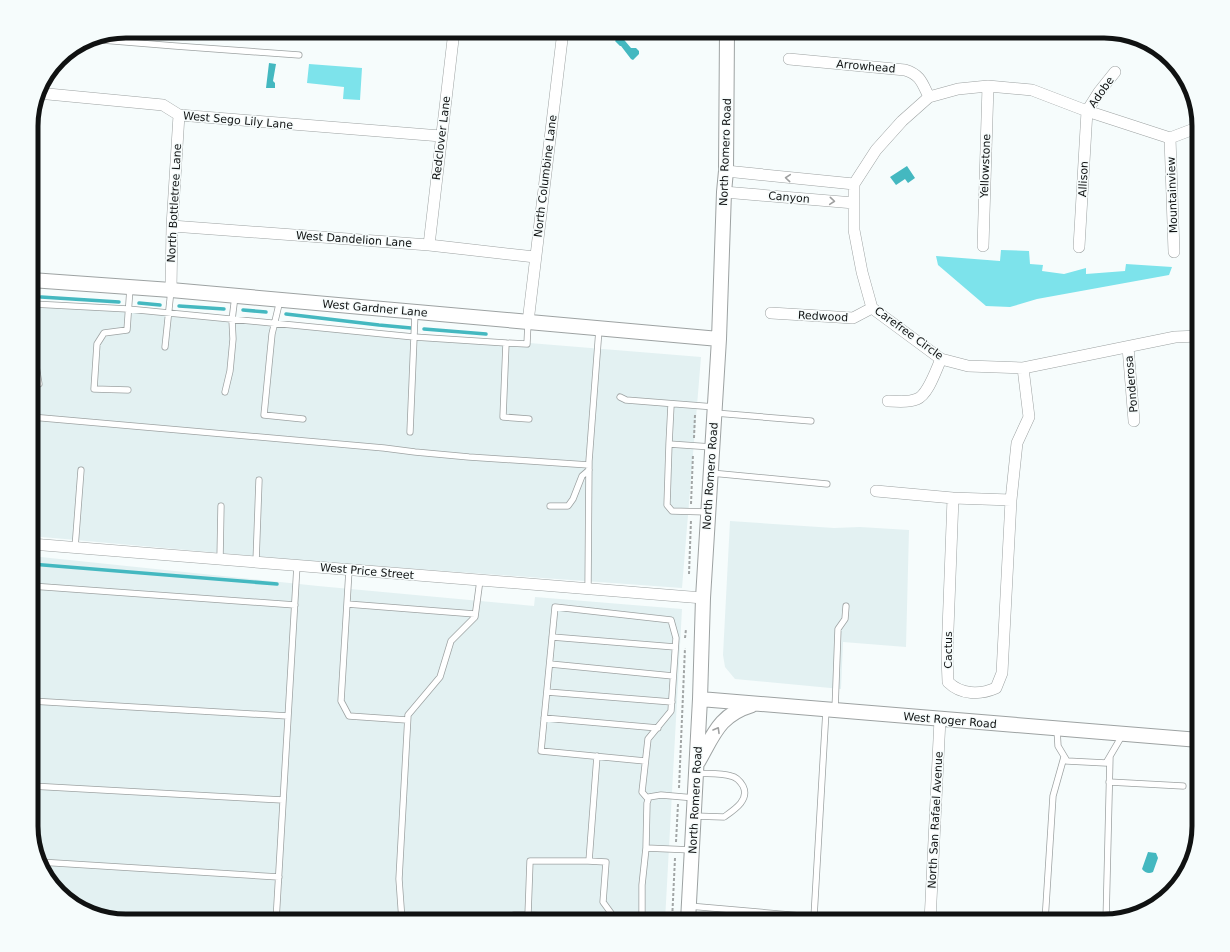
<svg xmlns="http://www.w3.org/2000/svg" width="1230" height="952" font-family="'DejaVu Sans',sans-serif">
	<rect width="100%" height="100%" fill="#f6fcfc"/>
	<!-- built -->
	<path fill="#e3f1f2" d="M 31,302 L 701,357 L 682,588 L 320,562 L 31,536 Z
		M 730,521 L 834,528 L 860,527 L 909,530 L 906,647 L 843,642 L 841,689 L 735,679 L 725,667 L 723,655 Z
		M 31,556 L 318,586 L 534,606 L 535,597 L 682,609 L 665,921 L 125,921 L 95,916 L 68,901 L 41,868 L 31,832 Z"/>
	<!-- green -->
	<path fill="#7de3eb" d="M 309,64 L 362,68 L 360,100 L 343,99 L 344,87 L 307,83 Z
		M 1001,250 L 1029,251 L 1030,264 L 1043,265 L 1042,271 L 1064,274 L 1086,268 L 1086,274 L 1125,271 L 1126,264 L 1172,267 L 1169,275 L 1037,299 L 1010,307 L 986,306 L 938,265 L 936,256 L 1000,261 Z"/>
	<!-- water -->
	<path fill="#44b8c0" d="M 620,35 L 631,48 L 636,48 L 639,51 L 639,54 L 633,60 L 631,59 L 621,46 L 620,46 L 615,41 Z
		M 269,63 L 276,64 L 273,81 L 275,83 L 275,88 L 266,88 Z
		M 907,166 L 915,178 L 908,183 L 905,179 L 896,185 L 890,177 Z
		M 1148,852 L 1156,853 L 1158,858 L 1153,872 C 1149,874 1145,873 1142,869 Z"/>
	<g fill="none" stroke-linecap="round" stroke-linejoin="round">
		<!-- stream -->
		<path stroke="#44b8c0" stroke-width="3.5" d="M 41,297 L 119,302
			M 139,303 L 160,305
			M 179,306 L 224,309
			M 243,310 L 266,312
			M 286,314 L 379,325 L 411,328
			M 424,329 L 486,334
			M 31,564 L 277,584"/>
		<defs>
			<path id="service" d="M 89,39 L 175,46 L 299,55
				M 31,163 L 32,128
				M 280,300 L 272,334 L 264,415 L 303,419
				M 33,304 L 128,309 L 414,337 L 506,343
				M 31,318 L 35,281
				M 528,322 L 527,344 L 506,343 L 503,417 L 529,419
				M 31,334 L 39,384
				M 165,347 L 171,290
				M 128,390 L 94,389 L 97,344 L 104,333 L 127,330 L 130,288
				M 225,392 L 230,371 L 233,339 L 232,320 L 235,296
				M 620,397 L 626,400 L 715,407
				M 671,405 L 669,444 L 712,447
				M 715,413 L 811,421
				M 31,417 L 384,448 L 415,452 L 469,457 L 589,465
				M 410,432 L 415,313
				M 669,444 L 667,505 L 672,511 L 708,512
				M 711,473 L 827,484
				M 550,506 L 568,506 L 573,499 L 582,476 L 589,470
				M 75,548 L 81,470
				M 220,559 L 221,506
				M 256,562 L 259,480
				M 349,570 L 341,701 L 349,716 L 407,720
				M 31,586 L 295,605
				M 588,589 L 589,461 L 599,329
				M 347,604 L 475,614
				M 552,637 L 675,647
				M 550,664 L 673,676
				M 547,692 L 672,702
				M 31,701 L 288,716
				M 835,710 L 838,629 L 845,619 L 846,606
				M 544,718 L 658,728
				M 1057,729 L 1058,746 L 1067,761 L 1106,763 L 1123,734
				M 645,761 L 541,751 L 555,607 L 671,620 L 676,638 L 671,711 L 648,739 L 642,792 L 648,799
				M 1109,782 L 1183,786
				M 31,785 L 35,800 L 32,837
				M 31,786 L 283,800
				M 694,816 L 724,817 C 734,810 750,800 743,786 C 740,781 736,777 731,776 C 720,773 707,774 696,773
				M 692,850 L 646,848 L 647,803 L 649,797 L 661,795 L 695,798
				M 588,861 L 606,862 L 603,902 L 611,913 L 610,921
				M 39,862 L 279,877
				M 689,906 L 814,917 L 826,710
				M 528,915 L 610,919
				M 814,917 L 848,921
				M 276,921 L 297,565
				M 402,921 L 399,879 L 408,715 L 440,677 L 451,641 L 475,617 L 480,580
				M 461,921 L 461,916
				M 514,921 L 514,915 L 528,915 L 530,861 L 589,861 L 597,756
				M 642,921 L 642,885 L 646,848
				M 1045,921 L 1053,796 L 1064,757
				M 1106,921 L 1110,757"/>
			<path id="minor" d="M 789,59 L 905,70 C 921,75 922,83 929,97
				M 39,91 L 48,94 L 163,105 L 179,115 L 441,136
				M 1199,127 L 1170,138 L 1087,111 L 1032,90 L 988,86 L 958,89 L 929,97 L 902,121 L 876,150 L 854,184 L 854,230 L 862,272 L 872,308 L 941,359 L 968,366 L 1023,368 L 1175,337 L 1199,336
				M 1170,138 L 1174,252
				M 726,171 L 854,184
				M 724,192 L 854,203
				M 172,226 L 429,245 L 535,257
				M 429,245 L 454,31
				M 983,246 L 988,86
				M 1079,247 L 1087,111 L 1099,92 L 1115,72
				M 171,290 L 172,226 L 179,115
				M 771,313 L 853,318 L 872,308
				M 528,322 L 563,31
				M 1128,347 L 1134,421
				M 888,401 C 897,401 908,403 917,399 C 928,395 936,370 941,359
				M 876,491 L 953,498 L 1011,500
				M 953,498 L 947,656 L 948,682 C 961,695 980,695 996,688 L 1002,673 L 1011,500 L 1017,443 L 1029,417 L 1023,368
				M 31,544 L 703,598
				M 930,921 L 940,719"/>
			<path id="tertiary" d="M 31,280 L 171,290 L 719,339
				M 700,699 L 1199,740
				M 698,762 C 714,734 719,715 752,705
				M 688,921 L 700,699 L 703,598 L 719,339 L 724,192 L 726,171 L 727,31"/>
		</defs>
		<!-- service casing -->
		<use href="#service" stroke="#9da2a2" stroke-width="7"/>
		<!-- minor casing -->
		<use href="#minor" stroke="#9da2a2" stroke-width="12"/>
		<!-- tertiary casing -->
		<use href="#tertiary" stroke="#9da2a2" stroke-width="16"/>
		<!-- path -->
		<path stroke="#a2a6a6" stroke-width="2" stroke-dasharray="3 2" stroke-linecap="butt" d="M 694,438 L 695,415
			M 691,504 L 693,454
			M 689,574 L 691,520
			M 685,638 L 686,629
			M 679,788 L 685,648
			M 676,842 L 678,804
			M 672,921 L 675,858"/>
		<!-- service -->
		<use href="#service" stroke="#fff" stroke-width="5.5"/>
		<!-- minor -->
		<use href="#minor" stroke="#fff" stroke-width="11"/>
		<!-- tertiary -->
		<use href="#tertiary" stroke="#fff" stroke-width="14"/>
	</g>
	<!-- one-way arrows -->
	<defs><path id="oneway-chevron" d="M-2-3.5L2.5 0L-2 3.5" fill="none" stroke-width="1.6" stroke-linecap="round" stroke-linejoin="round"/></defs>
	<g stroke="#9fa0a0">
		<use href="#oneway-chevron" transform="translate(788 178) rotate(-175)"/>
		<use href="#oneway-chevron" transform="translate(832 201) rotate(5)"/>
		<use href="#oneway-chevron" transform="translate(717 730) rotate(-60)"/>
	</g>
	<g text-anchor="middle" stroke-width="3" stroke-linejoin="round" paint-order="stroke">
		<!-- street labels -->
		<g font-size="11" fill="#101212" stroke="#f6fcfc">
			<text transform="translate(866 66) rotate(5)" y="4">Arrowhead</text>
			<text transform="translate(1101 92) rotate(-55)" y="4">Adobe</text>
			<text transform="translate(238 120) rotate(5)" y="4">West Sego Lily Lane</text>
			<text transform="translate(441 138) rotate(-83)" y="4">Redclover Lane</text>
			<text transform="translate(725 152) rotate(-88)" y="4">North Romero Road</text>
			<text transform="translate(985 166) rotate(-88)" y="4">Yellowstone</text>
			<text transform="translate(545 176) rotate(-83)" y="4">North Columbine Lane</text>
			<text transform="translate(1083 179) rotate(-87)" y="4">Allison</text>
			<text transform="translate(1172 195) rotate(-92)" y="4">Mountainview</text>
			<text transform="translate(789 197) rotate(5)" y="4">Canyon</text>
			<text transform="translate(174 203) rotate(-87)" y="4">North Bottletree Lane</text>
			<text transform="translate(354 239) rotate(4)" y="4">West Dandelion Lane</text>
			<text transform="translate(375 308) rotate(5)" y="4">West Gardner Lane</text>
			<text transform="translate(823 316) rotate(3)" y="4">Redwood</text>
			<text transform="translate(909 333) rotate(36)" y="4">Carefree Circle</text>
			<text transform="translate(1131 384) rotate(-95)" y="4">Ponderosa</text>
			<text transform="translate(710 476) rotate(-86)" y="4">North Romero Road</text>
			<text transform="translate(367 571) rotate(5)" y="4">West Price Street</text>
			<text transform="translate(948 650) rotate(-90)" y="4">Cactus</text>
			<text transform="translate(950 720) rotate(5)" y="4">West Roger Road</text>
			<text transform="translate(695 800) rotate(-87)" y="4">North Romero Road</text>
			<text transform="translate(935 820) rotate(-87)" y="4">North San Rafael Avenue</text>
		</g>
	</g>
	<!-- crop -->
	<path d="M0 0H1230V952H0ZM126 38H1104A88 88 0 0 1 1192 126V826A88 88 0 0 1 1104 914H126A88 88 0 0 1 38 826V126A88 88 0 0 1 126 38Z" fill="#f6fcfc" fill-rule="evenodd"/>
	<path fill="none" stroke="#101212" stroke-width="5" d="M126 38H1104A88 88 0 0 1 1192 126V826A88 88 0 0 1 1104 914H126A88 88 0 0 1 38 826V126A88 88 0 0 1 126 38Z"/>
</svg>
